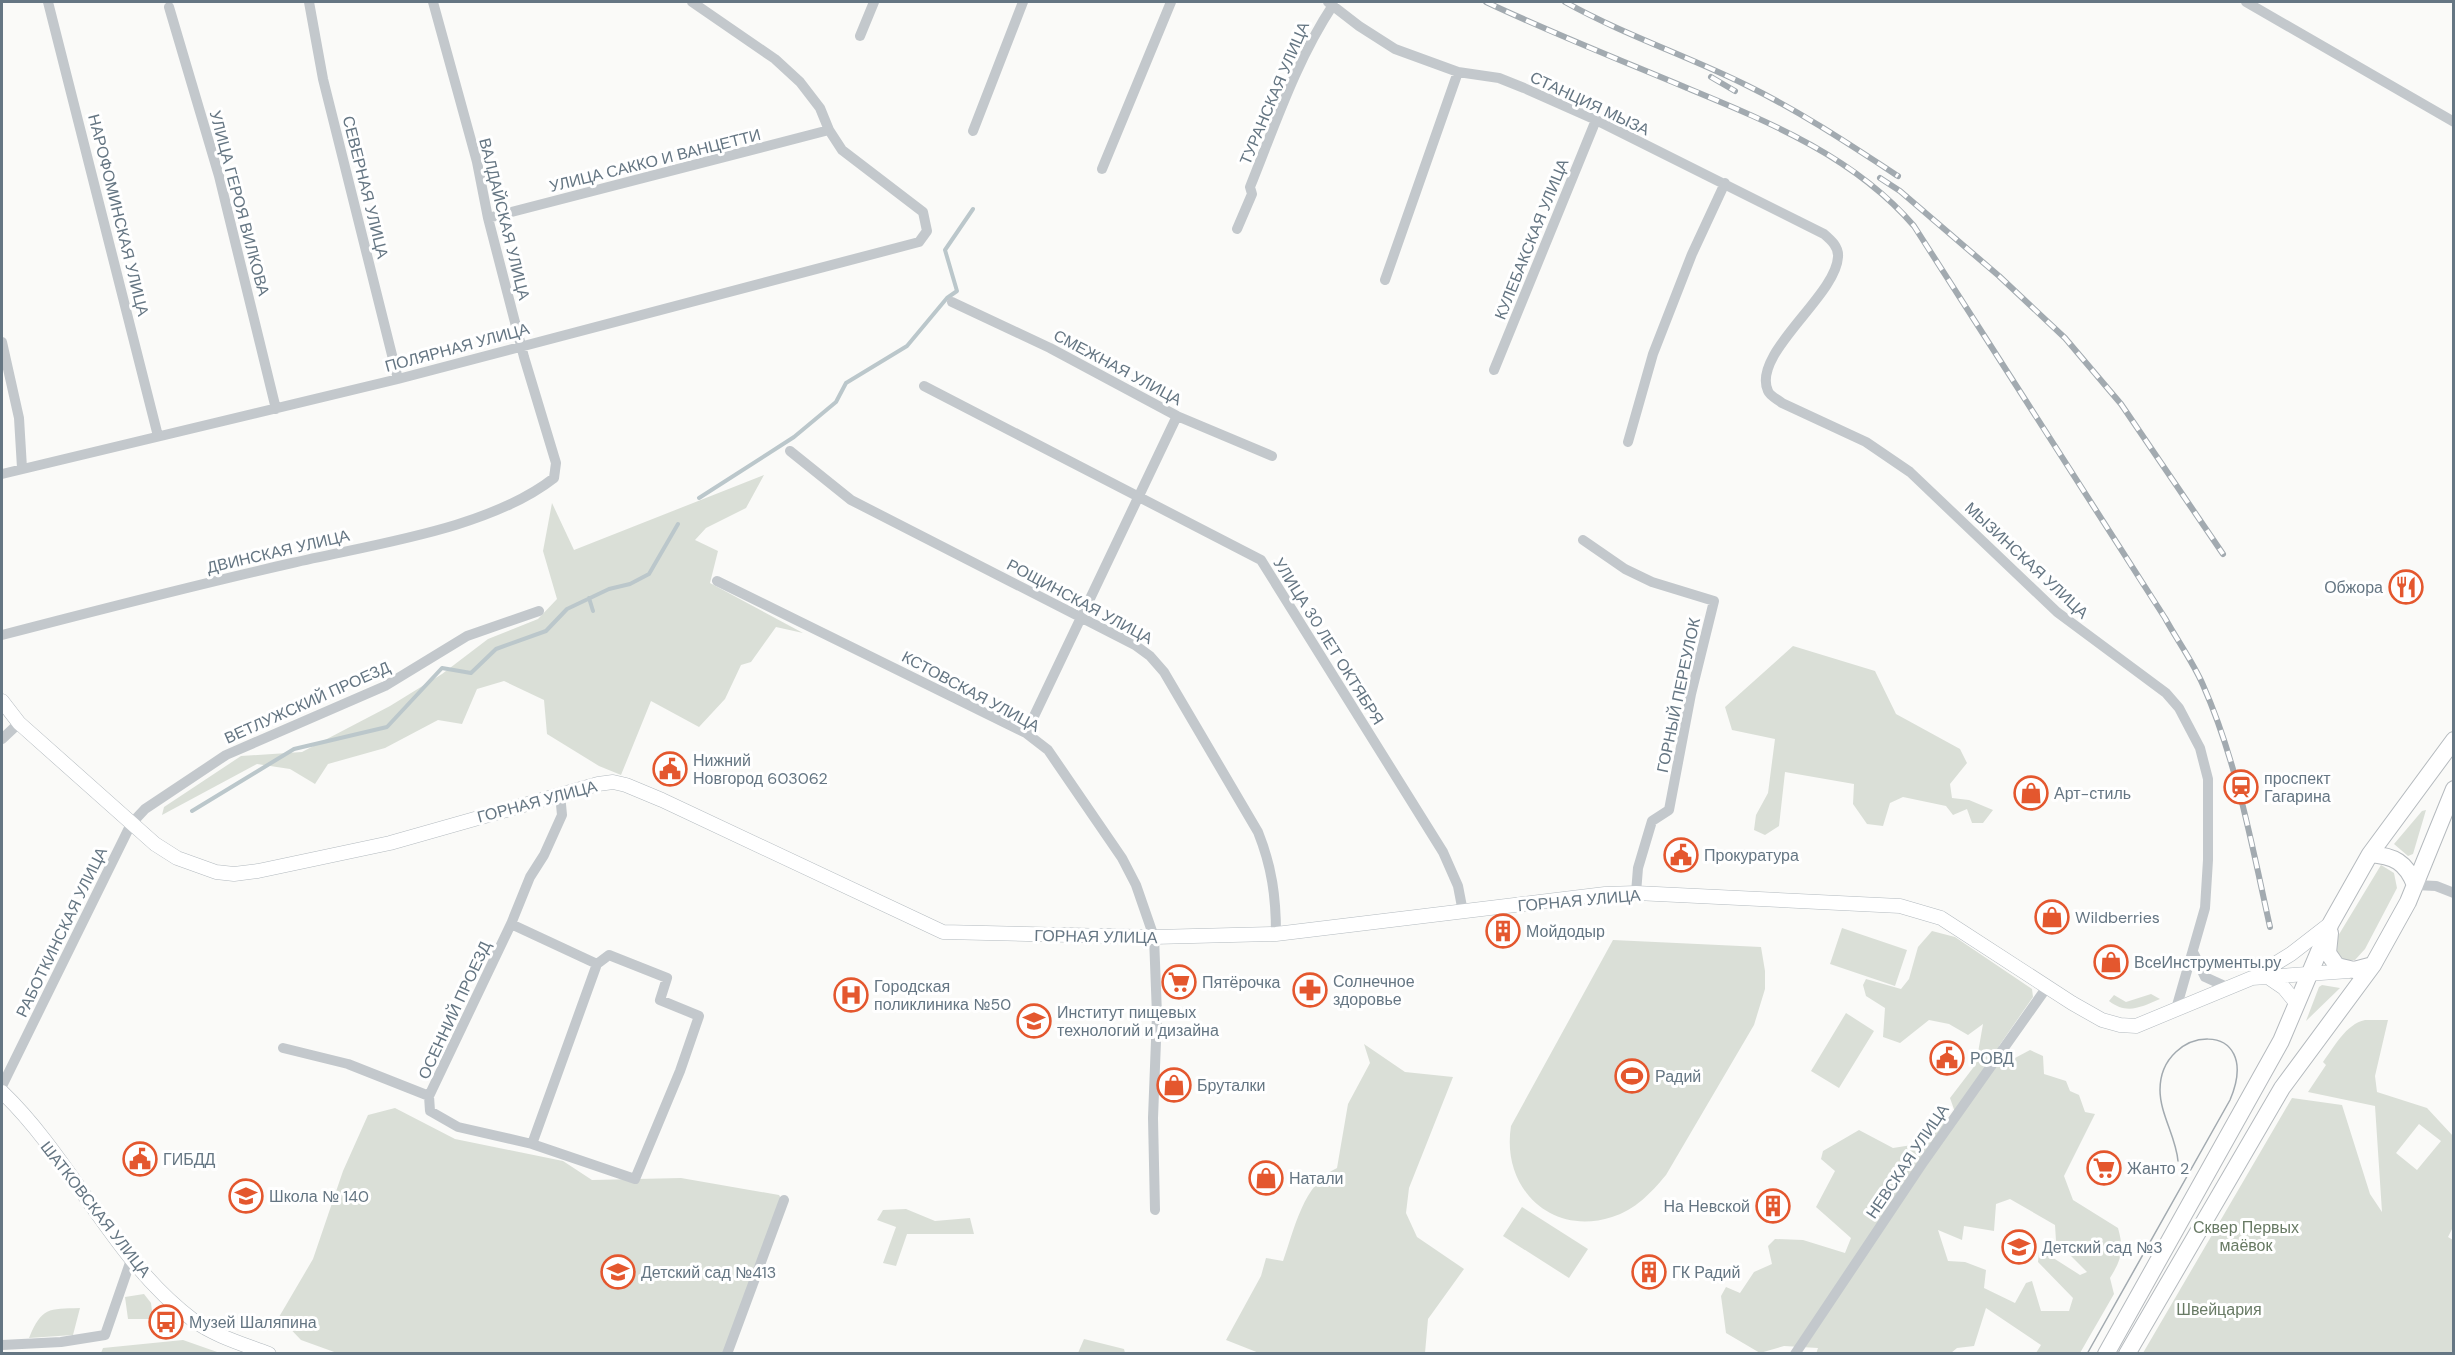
<svg xmlns="http://www.w3.org/2000/svg" width="2455" height="1355" font-family="'DM Sans',sans-serif">
	<rect width="100%" height="100%" fill="#fafaf8"/>
	<!-- green -->
	<path fill="#dadfd7" fill-rule="evenodd" d="M 764,475 L 746,508 L 706,528 L 695,540 L 718,551 L 710,583 L 803,633 L 776,627 L 751,662 L 741,665 L 725,699 L 699,727 L 651,701 L 621,775 L 599,766 L 547,734 L 544,700 L 504,681 L 477,689 L 462,724 L 438,720 L 385,748 L 328,764 L 315,784 L 290,769 L 257,764 L 162,815 L 164,807 L 241,756 L 302,752 L 390,706 L 442,674 L 488,639 L 538,619 L 557,599 L 543,551 L 552,503 L 574,550 Z
		M 1793,646 L 1875,671 L 1896,714 L 1960,749 L 1967,763 L 1950,784 L 1952,798 L 1969,800 L 1993,810 L 1983,823 L 1972,823 L 1967,809 L 1953,815 L 1946,806 L 1903,797 L 1890,803 L 1883,826 L 1867,824 L 1853,804 L 1854,784 L 1785,772 L 1779,826 L 1765,835 L 1754,830 L 1756,815 L 1768,793 L 1775,739 L 1732,730 L 1725,707 Z
		M 2426,810 L 2413,854 L 2408,856 L 2394,844 L 2422,811 Z
		M 2381,865 L 2394,873 L 2397,888 L 2365,949 L 2355,960 L 2344,960 L 2337,952 L 2338,936 Z
		M 1842,928 L 1907,950 L 1895,986 L 1830,964 Z
		M 1932,931 L 1955,937 L 2032,989 L 2033,997 L 1999,1046 L 2015,1058 L 2030,1050 L 2043,1056 L 2044,1074 L 2066,1081 L 2070,1091 L 2079,1095 L 2085,1112 L 2095,1114 L 2064,1176 L 2073,1200 L 2118,1228 C 2124,1249 2122,1259 2110,1278 L 2114,1294 L 2080,1353 L 2036,1353 L 2041,1345 L 1986,1308 L 1974,1346 L 1957,1348 L 1951,1353 L 1816,1354 L 1818,1348 L 1784,1346 L 1760,1353 L 1726,1333 L 1721,1296 L 1726,1287 L 1740,1293 L 1754,1272 L 1772,1264 L 1768,1246 L 1775,1239 L 1803,1240 L 1845,1253 L 1851,1238 L 1816,1207 L 1835,1171 L 1821,1159 L 1823,1151 L 1859,1130 L 1893,1148 L 1931,1142 L 1935,1135 L 1923,1128 L 1930,1119 L 1937,1115 L 1943,1123 L 1957,1118 L 1950,1098 L 1976,1064 L 1983,1024 L 1968,1035 L 1949,1024 L 1929,1020 L 1900,1043 L 1883,1037 L 1885,1008 L 1866,996 L 1863,985 L 1866,979 L 1901,989 L 1909,979 L 1918,947 ZM 2010,1199 L 2055,1225 L 2056,1241 L 2087,1272 L 2080,1275 L 2047,1254 L 2039,1252 L 2038,1262 L 2073,1298 L 2069,1311 L 2041,1311 L 2032,1281 L 2026,1283 L 2015,1303 L 1984,1288 L 1986,1270 L 1965,1262 L 1948,1261 L 1938,1230 L 1962,1240 L 1964,1226 L 1994,1231 L 1996,1204 Z
		M 1613,940 L 1761,947 L 1765,971 L 1765,989 L 1754,1025 L 1666,1175 C 1651,1193 1635,1210 1612,1217 C 1551,1237 1501,1188 1511,1126 Z
		M 2322,985 L 2340,988 L 2306,1021 L 2319,987 Z
		M 2151,994 L 2160,999 C 2141,1007 2127,1015 2109,1001 L 2114,995 L 2126,1002 Z
		M 1846,1013 L 1874,1031 L 1839,1088 L 1811,1071 Z
		M 2365,1020 L 2388,1020 L 2375,1076 L 2377,1092 L 2427,1108 L 2453,1136 L 2453,1227 L 2448,1237 L 2453,1240 L 2453,1353 L 2143,1353 L 2292,1098 L 2342,1105 L 2370,1194 L 2382,1212 L 2375,1106 L 2308,1092 L 2326,1065 L 2323,1062 C 2334,1047 2346,1024 2365,1020 ZM 2419,1124 L 2441,1141 L 2417,1170 L 2396,1153 Z
		M 1364,1044 L 1405,1072 L 1453,1077 L 1409,1188 L 1406,1213 L 1417,1237 L 1464,1269 L 1428,1319 L 1425,1353 L 1259,1353 L 1226,1340 L 1261,1276 L 1266,1258 L 1283,1261 C 1295,1228 1303,1184 1337,1168 L 1348,1104 L 1370,1063 Z
		M 395,1108 L 455,1139 L 563,1161 L 592,1180 L 681,1178 L 779,1195 L 785,1205 L 731,1353 L 337,1353 L 301,1340 L 279,1317 L 313,1259 L 343,1171 L 368,1115 Z
		M 1522,1207 L 1588,1249 L 1569,1278 L 1503,1236 Z
		M 906,1209 L 935,1221 L 970,1218 L 974,1234 L 907,1234 L 896,1266 L 883,1263 L 896,1227 L 877,1220 L 883,1210 Z
		M 144,1294 L 151,1303 L 153,1319 L 128,1319 L 125,1297 Z
		M 80,1308 L 73,1335 L 29,1338 C 42,1307 48,1309 80,1308 Z
		M 1084,1339 L 1124,1349 L 1125,1353 L 1078,1353 Z
		M 183,1340 L 220,1353 L 101,1353 L 103,1348 Z"/>
	<g fill="none" stroke-linecap="round" stroke-linejoin="round">
		<!-- stream -->
		<path stroke="#bbc7cb" stroke-width="4" d="M 699,498 L 794,437 L 836,402 L 846,383 L 907,346 L 947,298 L 957,291 L 945,250 L 973,209
			M 589,598 L 593,611
			M 192,811 L 294,749 L 387,727 L 442,668 L 471,673 L 496,649 L 546,631 L 567,609 L 609,589 L 630,584 L 649,574 L 678,524"/>
		<defs>
			<path id="secondary" d="M 2,701 L 19,723 L 155,844 L 177,858 L 216,872 L 234,874 L 258,871 L 390,843 L 598,784 L 613,782 L 626,785 L 662,800 L 943,932 L 1154,937 L 1276,934 L 1605,894 L 1636,893 L 1900,906 L 1941,918 L 2072,1003 L 2102,1020 L 2120,1025 L 2136,1026 L 2252,978 L 2349,971
				M 2257,975 L 2291,954 L 2331,923
				M 2265,975 L 2284,988 L 2297,1004
				M 2,1092 C 73,1160 113,1260 193,1320 C 215,1336 243,1344 269,1354"/>
			<path id="primary" d="M 2370,854 C 2394,856 2406,862 2415,885
				M 2330,933 L 2328,953 L 2337,966 L 2354,970 L 2373,965
				M 2106,1354 L 2281,1041 L 2331,923 L 2370,854 L 2454,740
				M 2127,1354 L 2282,1088 L 2373,965 L 2408,902 L 2454,789"/>
		</defs>
		<!-- secondary casing -->
		<use href="#secondary" stroke="#b3babf" stroke-width="15"/>
		<!-- primary casing -->
		<use href="#primary" stroke="#b5babe" stroke-width="18"/>
		<!-- street -->
		<path stroke="#c3c8cc" stroke-width="10" d="M 48,2 L 158,436
			M 309,2 L 323,79 L 398,379
			M 1328,2 L 1359,26 L 1395,49 L 1458,72 L 1499,78 L 1524,88 L 1596,120 L 1824,234 C 1831,240 1839,247 1838,257 C 1836,296 1751,354 1768,391 C 1770,396 1777,399 1782,403 L 1866,442 L 1910,472 L 2057,612 L 2166,693 L 2179,708 L 2200,748 L 2208,779 L 2208,860 L 2205,908 L 2176,1009
			M 2246,2 L 2454,122
			M 169,7 L 219,176 L 276,409
			M 860,36 L 874,2
			M 973,131 L 1023,2
			M 1102,169 L 1171,2
			M 488,218 L 829,130
			M 1237,229 L 1252,194 L 1250,187 C 1275,125 1296,61 1333,5
			M 1385,280 L 1458,72
			M 952,302 L 1050,348 L 1177,416 L 1272,456
			M 2,342 L 19,418 L 22,468
			M 1494,370 L 1596,120
			M 924,386 L 1261,560 L 1443,852 L 1458,886 L 1463,912
			M 1628,442 L 1653,354 L 1692,254 L 1725,183
			M 790,451 L 851,500 L 1135,645 L 1150,656 L 1164,672 L 1258,832 C 1272,867 1276,897 1276,934
			M 2,474 L 398,379 L 919,242 L 927,231 L 923,212 L 842,150 L 829,130 L 820,108 L 800,82 L 775,59 L 692,2
			M 1583,540 L 1625,569 L 1652,582 L 1714,601 L 1691,694 L 1669,810 L 1652,821 L 1638,868 L 1636,893
			M 717,581 L 1026,733 L 1048,750 L 1122,858 L 1136,885 L 1154,937 L 1157,1015 L 1153,1118 L 1155,1210
			M 2,635 C 98,610 195,585 292,563 C 373,544 489,529 554,478 L 556,463 L 524,357 L 488,218 L 477,162 L 433,2
			M 1026,733 L 1177,416
			M 2,739 L 19,723
			M 2415,885 L 2436,886 L 2454,893
			M 511,924 L 597,964
			M 2194,954 L 2205,977 L 2227,987
			M 283,1048 L 348,1064 L 429,1096 L 511,924 L 530,877 L 544,855 L 562,815 L 560,794
			M 2,1086 L 131,824 L 145,809 L 226,755 L 385,686 L 467,636 L 539,611
			M 429,1096 L 430,1111 L 458,1127 L 532,1144 L 635,1179 L 680,1071 L 699,1016 L 660,1000 L 667,978 L 609,955 L 597,964
			M 532,1144 L 597,964
			M 2,1345 L 61,1342 L 105,1335 L 132,1257
			M 727,1354 L 784,1200
			M 1795,1354 L 1924,1161 L 2047,987"/>
		<!-- secondary -->
		<use href="#secondary" stroke="#fff" stroke-width="14"/>
		<!-- primary -->
		<use href="#primary" stroke="#fff" stroke-width="16"/>
		<!-- tram -->
		<path stroke="#a2aab0" stroke-width="1.5" d="M 2087,1354 L 2230,1100 C 2265,1017 2160,1024 2160,1090 C 2160,1114 2176,1137 2178,1161"/>
		<defs>
			<path id="rail" d="M 1486,2 C 1552,33 1620,60 1687,88 C 1769,122 1855,157 1914,226 L 2165,618 C 2177,640 2193,662 2203,685 C 2237,762 2252,846 2270,927
				M 1565,2 C 1624,35 1688,56 1748,86 C 1801,112 1849,144 1898,176
				M 1711,77 L 1735,91
				M 1880,178 L 1900,191 L 1999,276 L 2065,338 L 2121,404 L 2223,554"/>
		</defs>
		<!-- rail casing -->
		<use href="#rail" stroke="#a2aab0" stroke-width="6"/>
		<!-- rail -->
		<use href="#rail" stroke="#fff" stroke-width="4" stroke-dasharray="11" stroke-linecap="butt"/>
	</g>
	<!-- icons -->
	<defs>
		<symbol id="restaurant-ring" viewBox="-11 -11 22 22"><circle r="9.5" fill="#fff" stroke="#e4572e" stroke-width="1.5"/><path d="M-5-6h1v4h1v-4h1v4h1v-4h1v5L-1.5 .5V6h-2V.5L-5-1ZM5-6V6H3V1.5H1.5Q1.5-4 5-6Z" fill="#e4572e"/></symbol>
		<symbol id="civic-ring" viewBox="-11 -11 22 22"><circle r="9.5" fill="#fff" stroke="#e4572e" stroke-width="1.5"/><path d="M-.6-6.5H3V-4.5H.6V-3L4-1V1h2V6H-6V1h2V-1L-.6-3ZM-1.2 2.5V6h2.4V2.5Z" fill="#e4572e"/></symbol>
		<symbol id="station-ring" viewBox="-11 -11 22 22"><circle r="9.5" fill="#fff" stroke="#e4572e" stroke-width="1.5"/><path d="M-3-6H3Q5-6 5-4V2Q5 4 3 4L4.5 6H3L1.5 4h-3L-3 6H-4.5L-3 4Q-5 4-5 2V-4Q-5-6-3-6ZM-3.5-4v3h7v-3ZM-3.5 1v1.5H-2V1ZM2 1v1.5H3.5V1Z" fill="#e4572e"/></symbol>
		<symbol id="shop-ring" viewBox="-11 -11 22 22"><circle r="9.5" fill="#fff" stroke="#e4572e" stroke-width="1.5"/><path d="M-5-2.5h2.3a2.7 3.5 0 0 1 5.4 0H5L5.5 6h-11ZM-1.5-2.5h3a1.5 2.3 0 0 0-3 0Z" fill="#e4572e"/></symbol>
		<symbol id="building-ring" viewBox="-11 -11 22 22"><circle r="9.5" fill="#fff" stroke="#e4572e" stroke-width="1.5"/><path d="M-4-6H4V6H1V3H-1V6H-4ZM-2.5-4.3h1.7v1.8h-1.7ZM.8-4.3h1.7v1.8H.8ZM-2.5-1h1.7V.8h-1.7ZM.8-1h1.7V.8H.8Z" fill="#e4572e"/></symbol>
		<symbol id="supermarket-ring" viewBox="-11 -11 22 22"><circle r="9.5" fill="#fff" stroke="#e4572e" stroke-width="1.5"/><path d="M-6-5.5h2.5l.6 2H6L4.5 2H-2.5L-4.4-4H-6ZM-1.5 3.2a1.3 1.3 0 1 0 .1 0ZM3 3.2a1.3 1.3 0 1 0 .1 0Z" fill="#e4572e"/></symbol>
		<symbol id="pharmacy-ring" viewBox="-11 -11 22 22"><circle r="9.5" fill="#fff" stroke="#e4572e" stroke-width="1.5"/><path d="M-2-6h4v4h4v4h-4v4h-4v-4h-4v-4h4Z" fill="#e4572e"/></symbol>
		<symbol id="hospital-ring" viewBox="-11 -11 22 22"><circle r="9.5" fill="#fff" stroke="#e4572e" stroke-width="1.5"/><path d="M-5-5h3v3.5h4V-5h3V5h-3V1.5h-4V5h-3Z" fill="#e4572e"/></symbol>
		<symbol id="university-ring" viewBox="-11 -11 22 22"><circle r="9.5" fill="#fff" stroke="#e4572e" stroke-width="1.5"/><path d="M0-5L7-2L0 1L-7-2ZM-4 1L0 2.5L4 1V4Q0 6-4 4Z" fill="#e4572e"/></symbol>
		<symbol id="stadium-ring" viewBox="-11 -11 22 22"><circle r="9.5" fill="#fff" stroke="#e4572e" stroke-width="1.5"/><path d="M0-5a6.5 5 0 1 0 0 10a6.5 5 0 1 0 0-10ZM-3.5-1.8h7v3.6h-7Z" fill="#e4572e"/></symbol>
		<symbol id="school-ring" viewBox="-11 -11 22 22"><circle r="9.5" fill="#fff" stroke="#e4572e" stroke-width="1.5"/><path d="M0-5L7-2L0 1L-7-2ZM-4 1L0 2.5L4 1V4Q0 6-4 4Z" fill="#e4572e"/></symbol>
		<symbol id="bus-ring" viewBox="-11 -11 22 22"><circle r="9.5" fill="#fff" stroke="#e4572e" stroke-width="1.5"/><path d="M-5-6H5V4H4V6H2V4H-2V6H-4V4H-5ZM-3.5-4V0h7V-4ZM-3.5 1.2v1.5H-2V1.2ZM2 1.2v1.5H3.5V1.2Z" fill="#e4572e"/></symbol>
	</defs>
	<g fill-rule="evenodd">
		<use href="#restaurant-ring" x="2387" y="568" width="38" height="38"/>
		<use href="#civic-ring" x="651" y="750" width="38" height="38"/>
		<use href="#station-ring" x="2222" y="768" width="38" height="38"/>
		<use href="#shop-ring" x="2012" y="774" width="38" height="38"/>
		<use href="#civic-ring" x="1662" y="836" width="38" height="38"/>
		<use href="#shop-ring" x="2033" y="898" width="38" height="38"/>
		<use href="#building-ring" x="1484" y="912" width="38" height="38"/>
		<use href="#shop-ring" x="2092" y="943" width="38" height="38"/>
		<use href="#supermarket-ring" x="1160" y="963" width="38" height="38"/>
		<use href="#pharmacy-ring" x="1291" y="971" width="38" height="38"/>
		<use href="#hospital-ring" x="832" y="976" width="38" height="38"/>
		<use href="#university-ring" x="1015" y="1002" width="38" height="38"/>
		<use href="#civic-ring" x="1928" y="1039" width="38" height="38"/>
		<use href="#stadium-ring" x="1613" y="1057" width="38" height="38"/>
		<use href="#shop-ring" x="1155" y="1066" width="38" height="38"/>
		<use href="#civic-ring" x="121" y="1140" width="38" height="38"/>
		<use href="#supermarket-ring" x="2085" y="1149" width="38" height="38"/>
		<use href="#shop-ring" x="1247" y="1159" width="38" height="38"/>
		<use href="#school-ring" x="227" y="1177" width="38" height="38"/>
		<use href="#building-ring" x="1754" y="1187" width="38" height="38"/>
		<use href="#school-ring" x="2000" y="1228" width="38" height="38"/>
		<use href="#school-ring" x="599" y="1253" width="38" height="38"/>
		<use href="#building-ring" x="1630" y="1253" width="38" height="38"/>
		<use href="#bus-ring" x="147" y="1303" width="38" height="38"/>
	</g>
	<g text-anchor="middle" stroke-width="6" stroke-linejoin="round" paint-order="stroke">
		<!-- street labels -->
		<g font-size="16" fill="#657683" stroke="#fff">
			<text transform="translate(1274 93) rotate(-67)" y="6">ТУРАНСКАЯ УЛИЦА</text>
			<text transform="translate(1590 103) rotate(25)" y="6">СТАНЦИЯ МЫЗА</text>
			<text transform="translate(655 160) rotate(-14)" y="6">УЛИЦА САККО И ВАНЦЕТТИ</text>
			<text transform="translate(366 187) rotate(76)" y="6">СЕВЕРНАЯ УЛИЦА</text>
			<text transform="translate(240 203) rotate(75)" y="6">УЛИЦА ГЕРОЯ ВИЛКОВА</text>
			<text transform="translate(119 215) rotate(76)" y="6">НАРОФОМИНСКАЯ УЛИЦА</text>
			<text transform="translate(505 219) rotate(76)" y="6">ВАЛДАЙСКАЯ УЛИЦА</text>
			<text transform="translate(1531 239) rotate(-68)" y="6">КУЛЕБАКСКАЯ УЛИЦА</text>
			<text transform="translate(457 347) rotate(-15)" y="6">ПОЛЯРНАЯ УЛИЦА</text>
			<text transform="translate(1118 367) rotate(28)" y="6">СМЕЖНАЯ УЛИЦА</text>
			<text transform="translate(278 551) rotate(-13)" y="6">ДВИНСКАЯ УЛИЦА</text>
			<text transform="translate(2027 560) rotate(43)" y="6">МЫЗИНСКАЯ УЛИЦА</text>
			<text transform="translate(1080 601) rotate(28)" y="6">РОЩИНСКАЯ УЛИЦА</text>
			<text transform="translate(1329 641) rotate(58)" y="6">УЛИЦА 30 ЛЕТ ОКТЯБРЯ</text>
			<text transform="translate(971 691) rotate(28)" y="6">КСТОВСКАЯ УЛИЦА</text>
			<text transform="translate(1678 695) rotate(-78)" y="6">ГОРНЫЙ ПЕРЕУЛОК</text>
			<text transform="translate(307 702) rotate(-24)" y="6">ВЕТЛУЖСКИЙ ПРОЕЗД</text>
			<text transform="translate(537 801) rotate(-15)" y="6">ГОРНАЯ УЛИЦА</text>
			<text transform="translate(1579 900) rotate(-5)" y="6">ГОРНАЯ УЛИЦА</text>
			<text transform="translate(61 932) rotate(-64)" y="6">РАБОТКИНСКАЯ УЛИЦА</text>
			<text transform="translate(1096 936) rotate(1)" y="6">ГОРНАЯ УЛИЦА</text>
			<text transform="translate(454 1010) rotate(-65)" y="6">ОСЕННИЙ ПРОЕЗД</text>
			<text transform="translate(1907 1161) rotate(-56)" y="6">НЕВСКАЯ УЛИЦА</text>
			<text transform="translate(96 1209) rotate(52)" y="6">ШАТКОВСКАЯ УЛИЦА</text>
		</g>
		<!-- poi labels -->
		<g font-size="16" fill="#657683" stroke="#fff" text-anchor="start">
			<text x="2383" y="593" text-anchor="end">Обжора</text>
			<text x="693" y="766">Нижний<tspan x="693" dy="18">Новгород 603062</tspan></text>
			<text x="2264" y="784">проспект<tspan x="2264" dy="18">Гагарина</tspan></text>
			<text x="2054" y="799">Арт-стиль</text>
			<text x="1704" y="861">Прокуратура</text>
			<text x="2075" y="923">Wildberries</text>
			<text x="1526" y="937">Мойдодыр</text>
			<text x="2134" y="968">ВсеИнструменты.ру</text>
			<text x="1333" y="987">Солнечное<tspan x="1333" dy="18">здоровье</tspan></text>
			<text x="1202" y="988">Пятёрочка</text>
			<text x="874" y="992">Городская<tspan x="874" dy="18">поликлиника №50</tspan></text>
			<text x="1057" y="1018">Институт пищевых<tspan x="1057" dy="18">технологий и дизайна</tspan></text>
			<text x="1970" y="1064">РОВД</text>
			<text x="1655" y="1082">Радий</text>
			<text x="1197" y="1091">Бруталки</text>
			<text x="163" y="1165">ГИБДД</text>
			<text x="2127" y="1174">Жанто 2</text>
			<text x="1289" y="1184">Натали</text>
			<text x="269" y="1202">Школа № 140</text>
			<text x="1750" y="1212" text-anchor="end">На Невской</text>
			<text x="2042" y="1253">Детский сад №3</text>
			<text x="641" y="1278">Детский сад №413</text>
			<text x="1672" y="1278">ГК Радий</text>
			<text x="189" y="1328">Музей Шаляпина</text>
		</g>
		<!-- park labels -->
		<g font-size="16" fill="#687a64" stroke="#fff">
			<text x="2246" y="1233">Сквер Первых<tspan x="2246" dy="18">маёвок</tspan></text>
			<text x="2219" y="1315">Швейцария</text>
		</g>
	</g>
	<!-- border -->
	<rect width="2455" height="1355" fill="none" stroke="#657683" stroke-width="6"/>
</svg>
